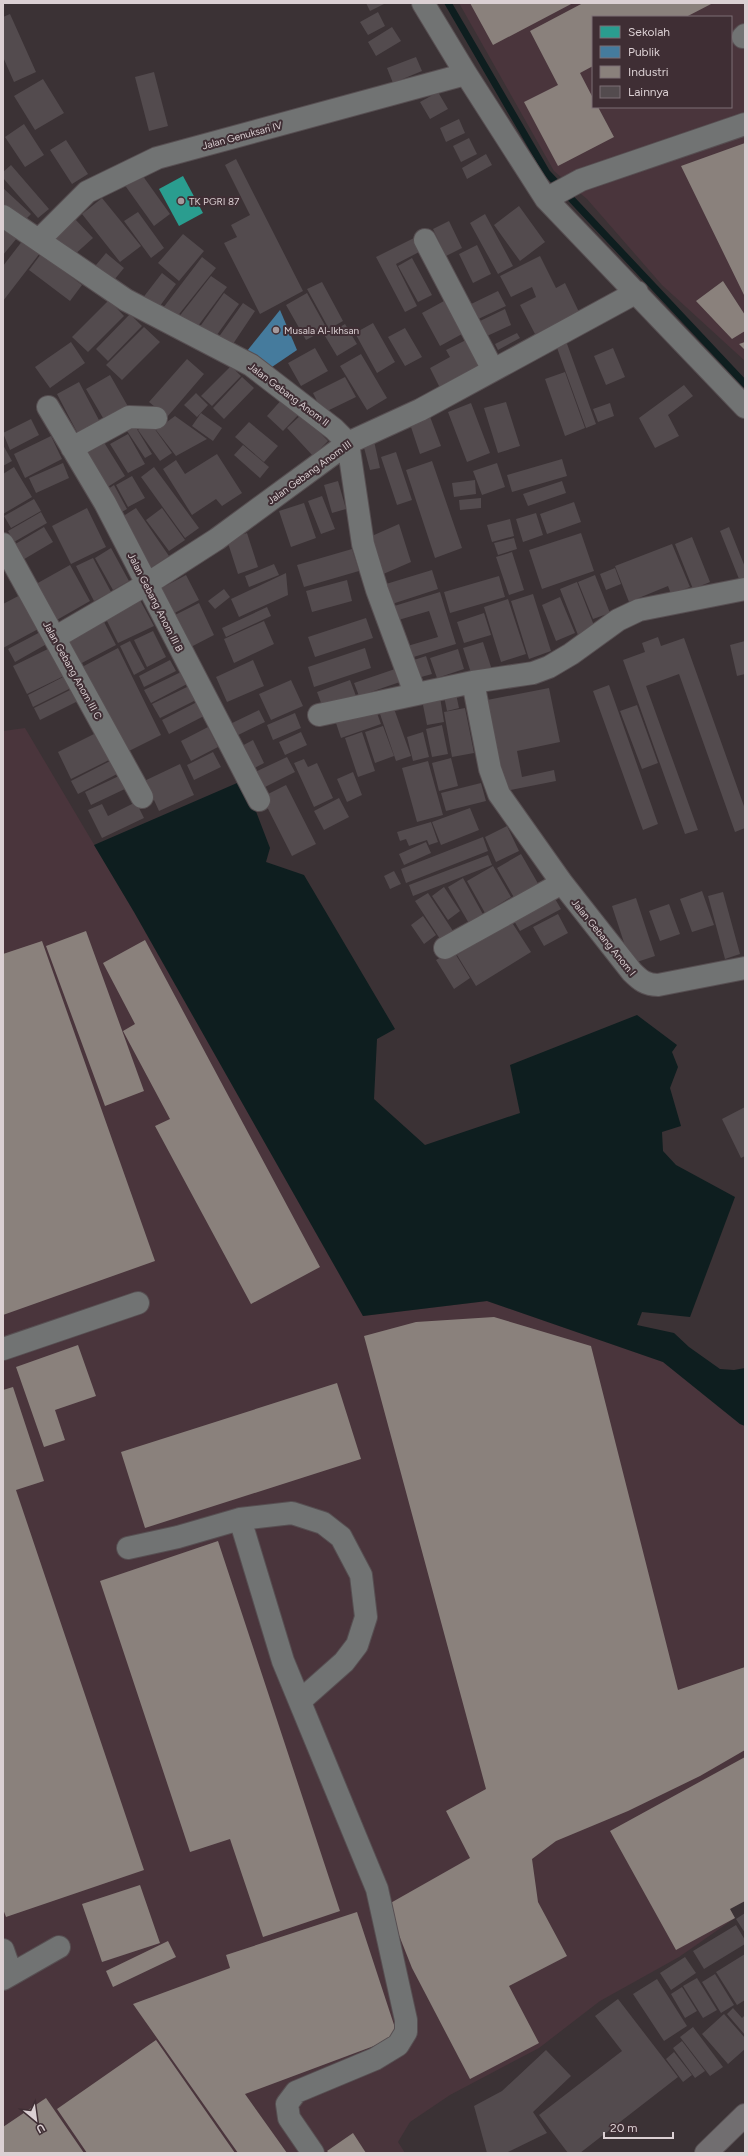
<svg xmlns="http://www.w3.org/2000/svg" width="748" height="2156" font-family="Figtree,sans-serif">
	<rect width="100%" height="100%" fill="#3b3235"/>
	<!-- built -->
	<path fill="#4a353c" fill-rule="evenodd" d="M 459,3 L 745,3 L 745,361 L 662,285 L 587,199 L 554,171 ZM 593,17 L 731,17 L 731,107 L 593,107 Z
		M 25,728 L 134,912 L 363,1316 L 487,1301 L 663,1362 L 740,1424 L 745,1426 L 745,1901 L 730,1909 L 735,1918 L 679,1957 L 600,2001 L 539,2048 L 450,2095 L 410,2122 L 398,2142 L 405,2153 L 3,2153 L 3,731 Z"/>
	<!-- water -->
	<path fill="#0e1e1f" d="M 244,780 L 270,848 L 266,862 L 304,875 L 395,1029 L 377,1039 L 374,1099 L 425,1145 L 520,1113 L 510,1065 L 637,1015 L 677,1045 L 672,1052 L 678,1067 L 670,1088 L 681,1126 L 662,1132 L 663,1151 L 676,1165 L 735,1197 L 690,1317 L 642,1312 L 637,1325 L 674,1333 L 689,1347 L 720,1369 L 734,1370 L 745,1368 L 745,1426 L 740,1424 L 663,1362 L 487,1301 L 363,1316 L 134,912 L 94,845 Z"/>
	<!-- schools -->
	<path fill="#2a9d8f" d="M 183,176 L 203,213 L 179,226 L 159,189 Z"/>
	<!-- public -->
	<path fill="#457b9d" d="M 280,310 L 297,350 L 269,369 L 247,351 Z"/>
	<!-- industry -->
	<path fill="#8a817c" d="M 470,3 L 573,3 L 493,45 Z
		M 583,3 L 713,3 L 686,17 L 593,17 L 593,66 L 580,73 L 593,98 L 593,107 L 598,107 L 614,137 L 558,166 L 524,102 L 558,85 L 530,31 Z
		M 745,143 L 745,297 L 681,166 Z
		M 723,281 L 745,315 L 745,331 L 732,339 L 696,301 Z
		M 745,342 L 745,350 L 739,344 Z
		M 86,931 L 144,1091 L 105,1106 L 46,946 Z
		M 145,940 L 320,1267 L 251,1304 L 155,1126 L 170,1119 L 123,1031 L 135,1024 L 103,963 Z
		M 42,941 L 155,1261 L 3,1315 L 3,954 Z
		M 494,1317 L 591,1346 L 678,1690 L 745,1667 L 745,1750 L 700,1776 L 628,1811 L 556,1841 L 532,1859 L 538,1902 L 567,1956 L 509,1986 L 539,2043 L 470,2079 L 412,1968 L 387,1905 L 470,1858 L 446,1811 L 486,1789 L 364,1336 L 416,1322 Z
		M 78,1345 L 96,1396 L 55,1410 L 65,1440 L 44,1447 L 16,1367 Z
		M 337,1383 L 361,1459 L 145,1528 L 121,1452 Z
		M 13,1387 L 44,1481 L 16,1490 L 144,1870 L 6,1917 L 3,1909 L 3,1390 Z
		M 218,1541 L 340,1911 L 263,1937 L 230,1839 L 190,1852 L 100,1581 Z
		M 745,1757 L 745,1901 L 730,1909 L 735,1918 L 676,1950 L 610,1831 Z
		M 140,1885 L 160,1943 L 102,1962 L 82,1904 Z
		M 357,1912 L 398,2037 L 245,2094 L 287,2153 L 238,2153 L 133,2004 L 230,1968 L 226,1955 Z
		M 168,1941 L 176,1957 L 113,1987 L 106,1971 Z
		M 156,2040 L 235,2153 L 87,2153 L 57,2109 Z
		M 46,2098 L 84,2153 L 3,2153 L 3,2127 Z
		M 353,2133 L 366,2153 L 329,2153 L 327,2151 Z"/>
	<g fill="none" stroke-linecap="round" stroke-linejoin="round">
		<!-- stream -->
		<path stroke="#0e1e1f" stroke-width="7" d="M 448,3 L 547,173 L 745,384"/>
	</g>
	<!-- building -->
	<path fill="#534b4e" d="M 366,3 L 386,3 L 370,11 Z
		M 378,12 L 385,26 L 368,35 L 360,22 Z
		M 10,14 L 36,72 L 14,82 L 3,57 L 3,17 Z
		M 392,27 L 401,41 L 376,56 L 368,42 Z
		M 416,57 L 422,71 L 393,83 L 387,68 Z
		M 154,72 L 168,126 L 149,131 L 135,77 Z
		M 43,79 L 64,113 L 35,130 L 14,96 Z
		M 438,92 L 448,109 L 430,119 L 420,102 Z
		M 459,119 L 465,133 L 446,142 L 440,128 Z
		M 24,124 L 44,155 L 25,167 L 5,137 Z
		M 469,138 L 477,154 L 461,162 L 453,146 Z
		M 66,140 L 88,174 L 72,184 L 50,150 Z
		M 486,154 L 492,165 L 467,179 L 462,168 Z
		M 236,159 L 303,291 L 260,314 L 224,243 L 237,237 L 231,225 L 250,215 L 225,165 Z
		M 11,165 L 49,209 L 38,218 L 3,178 L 3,172 Z
		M 140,172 L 170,214 L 154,226 L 124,184 Z
		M 3,188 L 31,214 L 20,225 L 3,209 Z
		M 102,198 L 141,246 L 120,262 L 82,214 Z
		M 519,206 L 545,242 L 520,261 L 494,225 Z
		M 138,212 L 164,248 L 151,258 L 124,221 Z
		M 485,214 L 513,266 L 498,274 L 470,223 Z
		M 74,218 L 93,238 L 73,256 L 54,237 Z
		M 449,221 L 462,248 L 446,256 L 433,229 Z
		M 3,227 L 17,238 L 3,255 Z
		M 183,234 L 204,251 L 179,281 L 158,263 Z
		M 414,238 L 421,251 L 396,264 L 417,306 L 405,312 L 376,257 Z
		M 23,240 L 40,253 L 3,301 L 3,266 Z
		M 477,245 L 491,274 L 473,283 L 459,254 Z
		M 106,253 L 124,268 L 109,286 L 91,271 Z
		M 41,254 L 82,285 L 70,301 L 29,270 Z
		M 540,256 L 556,288 L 565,283 L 579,312 L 535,334 L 520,305 L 536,297 L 532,287 L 511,297 L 500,276 Z
		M 202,257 L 216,268 L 176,318 L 163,308 Z
		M 412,258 L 432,295 L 418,302 L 398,266 Z
		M 162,273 L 176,284 L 157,310 L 142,299 Z
		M 211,276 L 227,287 L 195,330 L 178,318 Z
		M 322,282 L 343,321 L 329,329 L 307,289 Z
		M 498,291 L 506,306 L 476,320 L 469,305 Z
		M 224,293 L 239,304 L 214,339 L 199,328 Z
		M 307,293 L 327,329 L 306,340 L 286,305 Z
		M 109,300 L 124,316 L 88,352 L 72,337 Z
		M 444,301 L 462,334 L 440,346 L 422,313 Z
		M 243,303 L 255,311 L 231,347 L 218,338 Z
		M 505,309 L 511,325 L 487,336 L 480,321 Z
		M 130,314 L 142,326 L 108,361 L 96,349 Z
		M 373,323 L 395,362 L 377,373 L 355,333 Z
		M 345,324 L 357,344 L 337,356 L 325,336 Z
		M 144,327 L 160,342 L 122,380 L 106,365 Z
		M 405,328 L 422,357 L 405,366 L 388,337 Z
		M 517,333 L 520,338 L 498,350 L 495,344 Z
		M 466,340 L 480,366 L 440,388 L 430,368 L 450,357 L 446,350 Z
		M 566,341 L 596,424 L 586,428 L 556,345 Z
		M 71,342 L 85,363 L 50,388 L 35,367 Z
		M 315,348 L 328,371 L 301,386 L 288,363 Z
		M 613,348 L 625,377 L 606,385 L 594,356 Z
		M 361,354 L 387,398 L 367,410 L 340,366 Z
		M 187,359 L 204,374 L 167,417 L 149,402 Z
		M 231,366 L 241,376 L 212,406 L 201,396 Z
		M 565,372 L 585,428 L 565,436 L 545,379 Z
		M 110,375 L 130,410 L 106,423 L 86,389 Z
		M 242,377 L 254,388 L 224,419 L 213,408 Z
		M 345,377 L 356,397 L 323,413 L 313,393 Z
		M 79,382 L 100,422 L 78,434 L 57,394 Z
		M 684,385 L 693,396 L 668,415 L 679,436 L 655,448 L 639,418 Z
		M 196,393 L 208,405 L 197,417 L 184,405 Z
		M 284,397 L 300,413 L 283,431 L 267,416 Z
		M 506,402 L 520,446 L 498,453 L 484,408 Z
		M 471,403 L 490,453 L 467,462 L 448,412 Z
		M 610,403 L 614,416 L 598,422 L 593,409 Z
		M 201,413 L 222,428 L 213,441 L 192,426 Z
		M 302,414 L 328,441 L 313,456 L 287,428 Z
		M 429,414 L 441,446 L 420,454 L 409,421 Z
		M 175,416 L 207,439 L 176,456 L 156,430 Z
		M 31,419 L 39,435 L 10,450 L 3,433 Z
		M 149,421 L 172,453 L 160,461 L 138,430 Z
		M 249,422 L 278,446 L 264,462 L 235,437 Z
		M 135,426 L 152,454 L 145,458 L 127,431 Z
		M 128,434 L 145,464 L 128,473 L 110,444 Z
		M 51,436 L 62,459 L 25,478 L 14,454 Z
		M 100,436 L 125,476 L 106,488 L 81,448 Z
		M 374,441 L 380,468 L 370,470 L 363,444 Z
		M 3,445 L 12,461 L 3,466 Z
		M 243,445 L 269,467 L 260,478 L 234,455 Z
		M 396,452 L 412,500 L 397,505 L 381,457 Z
		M 217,454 L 242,493 L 222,506 L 216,499 L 192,515 L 163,469 L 176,460 L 185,474 Z
		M 562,459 L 567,476 L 512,492 L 507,475 Z
		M 432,461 L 462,548 L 435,558 L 406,470 Z
		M 63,463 L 69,478 L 36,493 L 29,478 Z
		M 497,463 L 505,487 L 482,495 L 473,471 Z
		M 14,467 L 32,497 L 3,514 L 3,474 Z
		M 154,467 L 199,528 L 185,538 L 141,477 Z
		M 132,476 L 145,498 L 128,507 L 116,485 Z
		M 475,480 L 476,494 L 454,497 L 452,483 Z
		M 338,481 L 346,509 L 332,513 L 324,485 Z
		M 562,481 L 566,493 L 528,506 L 523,494 Z
		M 114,485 L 127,509 L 115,516 L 102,493 Z
		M 322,496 L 335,529 L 321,534 L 308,501 Z
		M 481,498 L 481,508 L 460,510 L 459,500 Z
		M 34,499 L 41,511 L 11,528 L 4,516 Z
		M 574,502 L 581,522 L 547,534 L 540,514 Z
		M 304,503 L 316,538 L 291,547 L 279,511 Z
		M 87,508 L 106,547 L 71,564 L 52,526 Z
		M 136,508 L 169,556 L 149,569 L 117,520 Z
		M 162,508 L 185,540 L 169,551 L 146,520 Z
		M 41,512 L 47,523 L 14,542 L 8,531 Z
		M 536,513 L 543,535 L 523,542 L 516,519 Z
		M 510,519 L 514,536 L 492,542 L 487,525 Z
		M 399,524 L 411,562 L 381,575 L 365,539 Z
		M 44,527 L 53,542 L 21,561 L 12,546 Z
		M 729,527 L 745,567 L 745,577 L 739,579 L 720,531 Z
		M 247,533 L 258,567 L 238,574 L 227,540 Z
		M 581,533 L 594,571 L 542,589 L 529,550 Z
		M 692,537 L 710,582 L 693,589 L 675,544 Z
		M 514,538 L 517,549 L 498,555 L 494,543 Z
		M 672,544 L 690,587 L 671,594 L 668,586 L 629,602 L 615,566 Z
		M 111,548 L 129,581 L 113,590 L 95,558 Z
		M 352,549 L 359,571 L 304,587 L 297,565 Z
		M 512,552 L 524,590 L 509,595 L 496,557 Z
		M 93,558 L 111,592 L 94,601 L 76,566 Z
		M 274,564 L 279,575 L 249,587 L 245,576 Z
		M 70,565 L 90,601 L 55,621 L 36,584 Z
		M 615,568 L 621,584 L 606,590 L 600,574 Z
		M 432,570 L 438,589 L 392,604 L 386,584 Z
		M 286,573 L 288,595 L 239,617 L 231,599 Z
		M 186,575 L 199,600 L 169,616 L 156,591 Z
		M 595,575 L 610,613 L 593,619 L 578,582 Z
		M 499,576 L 505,597 L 450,613 L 444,592 Z
		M 347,580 L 352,601 L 312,612 L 306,591 Z
		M 577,582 L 595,628 L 578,635 L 560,589 Z
		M 224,589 L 230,597 L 215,609 L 208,601 Z
		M 440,592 L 456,644 L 407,659 L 404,647 L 438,637 L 429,611 L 395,621 L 391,607 Z
		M 24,593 L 42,627 L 3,648 L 3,604 Z
		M 533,594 L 551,651 L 529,659 L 511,601 Z
		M 560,597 L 575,633 L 556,641 L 542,605 Z
		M 508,599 L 526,654 L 501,662 L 484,607 Z
		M 140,600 L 154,626 L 118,643 L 105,617 Z
		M 199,603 L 214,635 L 187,649 L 171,617 Z
		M 267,607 L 271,616 L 226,637 L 222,628 Z
		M 484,613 L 491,635 L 464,643 L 457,622 Z
		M 366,618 L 373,638 L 315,657 L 308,637 Z
		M 103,620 L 116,645 L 78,665 L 65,638 Z
		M 264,621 L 274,644 L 234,663 L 224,639 Z
		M 46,629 L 52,641 L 15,662 L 8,649 Z
		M 153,631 L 166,657 L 147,667 L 134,640 Z
		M 658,637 L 661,646 L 684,638 L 745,809 L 745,828 L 735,832 L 679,674 L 646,686 L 698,830 L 685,834 L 623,660 L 645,652 L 642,643 Z
		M 130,641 L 145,669 L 134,675 L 120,646 Z
		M 745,641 L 745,674 L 737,676 L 730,645 Z
		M 483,642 L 492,670 L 472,676 L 463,648 Z
		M 52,647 L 66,675 L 27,694 L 13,666 Z
		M 118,648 L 161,735 L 125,753 L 82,667 Z
		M 365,648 L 371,668 L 314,687 L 308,667 Z
		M 458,649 L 464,669 L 437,678 L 430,658 Z
		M 426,656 L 432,674 L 414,679 L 408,662 Z
		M 170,660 L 176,671 L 144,687 L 139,676 Z
		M 253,660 L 264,686 L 227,702 L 216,677 Z
		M 395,669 L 400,682 L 359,696 L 354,683 Z
		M 181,672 L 187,684 L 151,703 L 144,690 Z
		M 67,675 L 73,687 L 33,707 L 28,695 Z
		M 291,680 L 303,706 L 271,720 L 259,694 Z
		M 350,680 L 356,696 L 323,708 L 317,692 Z
		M 609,685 L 658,824 L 643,830 L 593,691 Z
		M 189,686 L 196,700 L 160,718 L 152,704 Z
		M 76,687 L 82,699 L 40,720 L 34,708 Z
		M 549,688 L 560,742 L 517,751 L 522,777 L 554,770 L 556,781 L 501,792 L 482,701 Z
		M 455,689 L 459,708 L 447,711 L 443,691 Z
		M 440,697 L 444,722 L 427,725 L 422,700 Z
		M 197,702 L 204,716 L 169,734 L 162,720 Z
		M 392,703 L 411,756 L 396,761 L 378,708 Z
		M 374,705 L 381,724 L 341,738 L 335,720 Z
		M 637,705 L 658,763 L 642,769 L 620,711 Z
		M 465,708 L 474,753 L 452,757 L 444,712 Z
		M 259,710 L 265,722 L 234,737 L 228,725 Z
		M 295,713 L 301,728 L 273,740 L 267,725 Z
		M 442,725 L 448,754 L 432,757 L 426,729 Z
		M 383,726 L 394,756 L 375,763 L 365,732 Z
		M 208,727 L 218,747 L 191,761 L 181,741 Z
		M 98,732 L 111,759 L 71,779 L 58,752 Z
		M 301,732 L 307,745 L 285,755 L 279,742 Z
		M 362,732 L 375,771 L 358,777 L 345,738 Z
		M 423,732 L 429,757 L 413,761 L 407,737 Z
		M 253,740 L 264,763 L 249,771 L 238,748 Z
		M 213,752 L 221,767 L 194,780 L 187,765 Z
		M 287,757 L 295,772 L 261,789 L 253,773 Z
		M 451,758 L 458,786 L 439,791 L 432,763 Z
		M 114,759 L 121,772 L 78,794 L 71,781 Z
		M 304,759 L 308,767 L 317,763 L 333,798 L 314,807 L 294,763 Z
		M 428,761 L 443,815 L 417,822 L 402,768 Z
		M 180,764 L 194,795 L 159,811 L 154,800 L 149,802 L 140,783 Z
		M 353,772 L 362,795 L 347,802 L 337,779 Z
		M 121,775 L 127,788 L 91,805 L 85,792 Z
		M 481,783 L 486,801 L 446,811 L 441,793 Z
		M 286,785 L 316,844 L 292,856 L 262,797 Z
		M 339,798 L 349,817 L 324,830 L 314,811 Z
		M 136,802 L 144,818 L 102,838 L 88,810 L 102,804 L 108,816 Z
		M 470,808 L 479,830 L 441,845 L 432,822 Z
		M 431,822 L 438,842 L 429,845 L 427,840 L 409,846 L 406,839 L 400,841 L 397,832 Z
		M 507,826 L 519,851 L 496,862 L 485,837 Z
		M 483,837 L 488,851 L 406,883 L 401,869 Z
		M 426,842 L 431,853 L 404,865 L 399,854 Z
		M 521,854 L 540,887 L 516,901 L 497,868 Z
		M 488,855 L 492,865 L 413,896 L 409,885 Z
		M 493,866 L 511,897 L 485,913 L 467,881 Z
		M 394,871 L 401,884 L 390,889 L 384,876 Z
		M 463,878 L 485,918 L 471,927 L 448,887 Z
		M 444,887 L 460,911 L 448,920 L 432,896 Z
		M 702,891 L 714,925 L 692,932 L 680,899 Z
		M 723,892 L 740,954 L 725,959 L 708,896 Z
		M 428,893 L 455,934 L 442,942 L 415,901 Z
		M 554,897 L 561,909 L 520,931 L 513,919 Z
		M 636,898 L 655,956 L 631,964 L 612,906 Z
		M 669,904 L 680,934 L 660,941 L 649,911 Z
		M 558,914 L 568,933 L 544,946 L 533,927 Z
		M 423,916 L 436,935 L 424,944 L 411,925 Z
		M 511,921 L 531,952 L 476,986 L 457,955 Z
		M 453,950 L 470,978 L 454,989 L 436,960 Z
		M 745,1107 L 745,1156 L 741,1158 L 722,1119 Z
		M 745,1913 L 745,1933 L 736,1919 Z
		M 736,1925 L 745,1940 L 745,1944 L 704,1969 L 693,1951 Z
		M 745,1954 L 745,2000 L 737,2005 L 716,1972 Z
		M 685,1957 L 696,1973 L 671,1990 L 660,1973 Z
		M 715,1974 L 734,2005 L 721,2013 L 702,1982 Z
		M 697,1978 L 717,2010 L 703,2018 L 683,1986 Z
		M 657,1979 L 687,2026 L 664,2041 L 633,1994 Z
		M 682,1987 L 697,2011 L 685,2018 L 671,1994 Z
		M 618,1999 L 678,2077 L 580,2153 L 568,2153 L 539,2115 L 622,2051 L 595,2016 Z
		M 733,2008 L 742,2018 L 745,2015 L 745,2035 L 727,2014 Z
		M 724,2014 L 745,2038 L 745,2049 L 728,2064 L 702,2034 Z
		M 693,2027 L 723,2067 L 710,2076 L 680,2037 Z
		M 682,2041 L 705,2071 L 695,2078 L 673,2048 Z
		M 546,2050 L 571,2076 L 533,2112 L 547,2133 L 506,2153 L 487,2153 L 474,2106 L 502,2091 Z
		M 674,2052 L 692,2075 L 683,2082 L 666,2059 Z"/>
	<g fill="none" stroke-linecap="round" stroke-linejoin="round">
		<defs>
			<path id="minor" d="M 423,3 L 466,74 L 546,199 L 745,407
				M 743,37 L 745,35
				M 546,199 L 581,180 L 745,124
				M 3,216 L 126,300 L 251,365 L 334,429 L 348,443 L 363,544 L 377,590 L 415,693
				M 40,239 L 87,192 L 157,158 L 466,74
				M 425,240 L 493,370
				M 48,407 L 105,503 L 259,800
				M 72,448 L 129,417 L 156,418
				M 3,544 L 142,797
				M 56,637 L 147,584 L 217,539 L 348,443 L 420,410 L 637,292
				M 473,682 L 490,769 L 499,794 L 562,883 L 632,972 C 640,980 646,985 658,985 L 745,968
				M 319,715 L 473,682 L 533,673 L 549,667 L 571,654 L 618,620 L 639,610 L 745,589
				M 445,948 L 562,883
				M 3,1349 L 138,1303
				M 240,1519 L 292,1513 L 323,1523 L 341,1537 L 361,1575 L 366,1617 L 357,1645 L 344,1662 L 300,1701
				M 128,1548 L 178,1537 L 240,1519 L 283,1661 L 377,1889 L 406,2020 L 406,2032 L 398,2045 L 375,2059 L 296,2092 L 287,2104 L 289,2118 L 313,2153
				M 3,1950 L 11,1973
				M 3,1979 L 59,1947"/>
			<path id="highway" d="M 706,2153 L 745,2115"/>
		</defs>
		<!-- minor casing -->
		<use href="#minor" stroke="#574f52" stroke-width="24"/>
		<!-- highway casing -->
		<use href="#highway" stroke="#574f52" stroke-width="24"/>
		<!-- minor -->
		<use href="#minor" stroke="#717373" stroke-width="22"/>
		<!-- highway -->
		<use href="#highway" stroke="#716e70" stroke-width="22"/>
	</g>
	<!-- markers -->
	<g fill="#a3999c" stroke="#3f2e34" stroke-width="1.5">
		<circle cx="181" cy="201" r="4"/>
		<circle cx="276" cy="330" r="4"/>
	</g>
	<g text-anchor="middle" stroke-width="4" stroke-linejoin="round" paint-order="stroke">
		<!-- street labels -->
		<g font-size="10" fill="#dbd0d3" stroke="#3f2e34">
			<text transform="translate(242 135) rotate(-15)" y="4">Jalan Genuksari IV</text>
			<text transform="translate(289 394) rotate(37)" y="4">Jalan Gebang Anom II</text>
			<text transform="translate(309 472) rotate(-36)" y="4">Jalan Gebang Anom III</text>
			<text transform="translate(156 602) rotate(63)" y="4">Jalan Gebang Anom III B</text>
			<text transform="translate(73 670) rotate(61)" y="4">Jalan Gebang Anom III C</text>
			<text transform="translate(604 937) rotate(51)" y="4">Jalan Gebang Anom I</text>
		</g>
		<!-- poi labels -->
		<g font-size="10" fill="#dbd0d3" stroke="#3f2e34" text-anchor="start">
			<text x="189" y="205">TK PGRI 87</text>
			<text x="284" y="334">Musala Al-Ikhsan</text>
		</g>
	</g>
	<!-- border -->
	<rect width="748" height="2156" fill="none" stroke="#dbd0d3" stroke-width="8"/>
	<!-- legend -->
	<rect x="592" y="16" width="140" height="92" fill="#3f2e34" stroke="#7d6f74"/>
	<rect x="600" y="26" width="20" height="12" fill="#2a9d8f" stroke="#7d6f74"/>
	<text x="628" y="36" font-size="12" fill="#dbd0d3">Sekolah</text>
	<rect x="600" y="46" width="20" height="12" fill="#457b9d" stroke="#7d6f74"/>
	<text x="628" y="56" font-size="12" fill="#dbd0d3">Publik</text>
	<rect x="600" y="66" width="20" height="12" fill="#8a817c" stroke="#7d6f74"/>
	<text x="628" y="76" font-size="12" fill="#dbd0d3">Industri</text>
	<rect x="600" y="86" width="20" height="12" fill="#534b4e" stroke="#7d6f74"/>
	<text x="628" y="96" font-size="12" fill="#dbd0d3">Lainnya</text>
	<!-- north arrow -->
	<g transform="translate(36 2120) rotate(151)" stroke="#3f2e34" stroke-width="3" paint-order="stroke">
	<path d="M0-3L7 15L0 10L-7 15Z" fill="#dbd0d3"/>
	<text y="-6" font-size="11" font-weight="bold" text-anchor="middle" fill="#dbd0d3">U</text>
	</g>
	<!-- scale -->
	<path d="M604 2132v6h69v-6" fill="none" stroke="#dbd0d3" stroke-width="2"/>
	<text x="610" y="2132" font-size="12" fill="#dbd0d3" stroke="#3f2e34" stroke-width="3" paint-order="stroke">20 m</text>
</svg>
